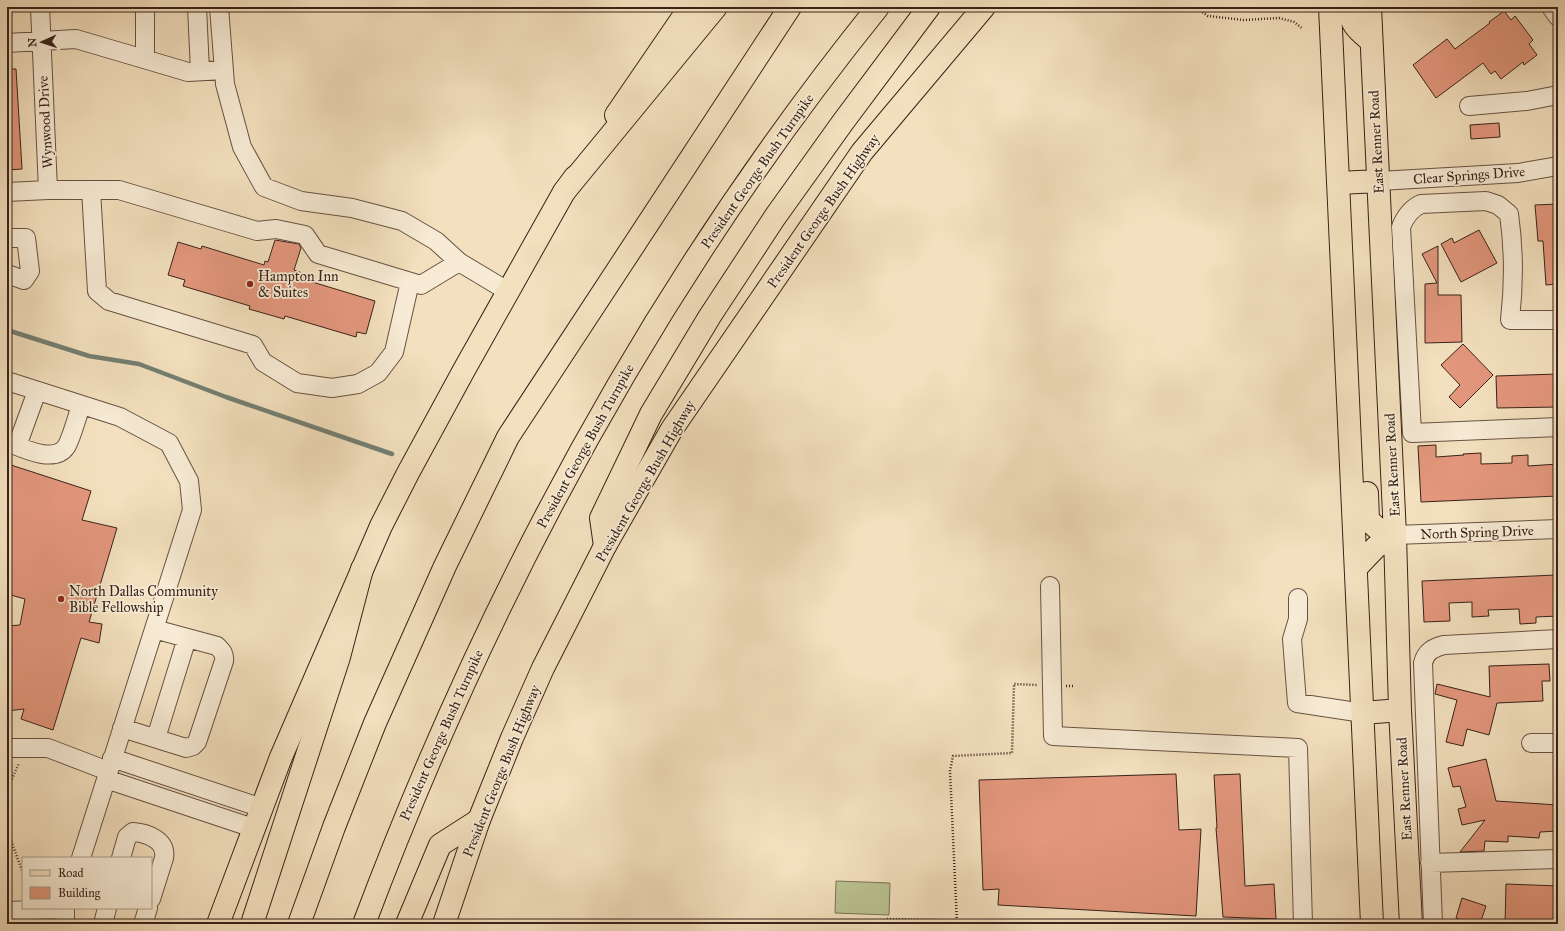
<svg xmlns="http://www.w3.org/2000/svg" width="1565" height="931" font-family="'IM FELL Great Primer',serif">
	<rect width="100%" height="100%" fill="#f3e0be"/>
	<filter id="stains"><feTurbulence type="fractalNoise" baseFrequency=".005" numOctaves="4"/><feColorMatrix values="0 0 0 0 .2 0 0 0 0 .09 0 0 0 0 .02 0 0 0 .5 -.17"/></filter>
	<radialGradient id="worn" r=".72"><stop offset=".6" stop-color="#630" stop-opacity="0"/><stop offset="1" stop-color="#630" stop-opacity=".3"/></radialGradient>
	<!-- green -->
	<path fill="#bac291" stroke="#7a7255" d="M 836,881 L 890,883 L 889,915 L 835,913 Z"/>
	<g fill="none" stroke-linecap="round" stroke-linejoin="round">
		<!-- stream -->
		<path stroke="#747f72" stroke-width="4.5" d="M 7,330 L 89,356 L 139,364 L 226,397 L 392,454"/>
	</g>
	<!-- building -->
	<path fill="#e3977d" stroke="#392219" d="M 1504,11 L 1511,20 L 1515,16 L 1533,40 L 1529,44 L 1537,55 L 1524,65 L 1523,62 L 1501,79 L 1495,71 L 1491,74 L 1483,63 L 1436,98 L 1413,65 L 1447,39 L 1455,49 L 1490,23 L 1489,22 Z
		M 7,69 L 16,69 L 22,169 L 7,170 Z
		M 1499,123 L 1500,137 L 1471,139 L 1470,125 Z
		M 1558,204 L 1558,284 L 1546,285 L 1543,241 L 1538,241 L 1535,205 Z
		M 1479,230 L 1497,263 L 1461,282 L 1441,244 L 1452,238 L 1454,243 Z
		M 275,240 L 299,244 L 301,248 L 294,270 L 300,272 L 299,276 L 310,279 L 309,281 L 375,301 L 366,334 L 357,332 L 356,337 L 285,316 L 284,319 L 249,309 L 250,306 L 183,286 L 185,280 L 168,275 L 178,242 L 201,249 L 202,246 L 264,265 L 265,261 L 268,262 Z
		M 1438,246 L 1438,295 L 1461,295 L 1462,342 L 1425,343 L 1425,284 L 1437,283 L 1422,254 Z
		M 1463,344 L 1493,375 L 1460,408 L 1449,397 L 1460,385 L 1441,365 Z
		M 1558,374 L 1558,407 L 1497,408 L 1496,376 Z
		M 1436,445 L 1436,457 L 1464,455 L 1463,454 L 1481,453 L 1481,464 L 1512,463 L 1512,456 L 1528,455 L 1528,466 L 1558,464 L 1558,496 L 1421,502 L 1418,446 Z
		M 11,465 L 91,491 L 82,520 L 117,528 L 89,622 L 102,624 L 99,643 L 81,638 L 53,730 L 21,719 L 24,709 L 7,711 L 7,626 L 20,625 L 25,599 L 7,594 L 7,476 Z
		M 1556,575 L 1558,616 L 1536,617 L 1536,623 L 1520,624 L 1519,609 L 1488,610 L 1489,616 L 1472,617 L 1472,602 L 1449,603 L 1450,621 L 1424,622 L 1422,581 Z
		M 1549,664 L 1550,681 L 1542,681 L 1543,701 L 1497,703 L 1489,735 L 1467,729 L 1463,746 L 1446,742 L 1457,700 L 1435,694 L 1437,684 L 1490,697 L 1489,666 Z
		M 1486,759 L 1496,801 L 1558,805 L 1558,831 L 1540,832 L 1539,838 L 1508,836 L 1508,842 L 1485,841 L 1484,851 L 1460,852 L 1485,820 L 1462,825 L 1458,809 L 1466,807 L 1460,786 L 1453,787 L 1448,768 Z
		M 1176,774 L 1179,830 L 1201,829 L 1196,916 L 998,905 L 999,889 L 983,890 L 979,780 Z
		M 1240,774 L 1245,886 L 1274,884 L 1276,919 L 1223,917 L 1216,828 L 1217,828 L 1214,775 Z
		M 1506,884 L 1558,886 L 1558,924 L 1529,923 L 1529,924 L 1505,924 Z
		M 1462,898 L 1486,906 L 1480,924 L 1474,924 L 1456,918 Z"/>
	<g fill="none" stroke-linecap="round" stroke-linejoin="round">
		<defs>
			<path id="minor" d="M 40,7 L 48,190
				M 145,7 L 145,59
				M 197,7 L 200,71
				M 219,7 L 225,84 L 242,147 L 264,187 L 301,201 L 352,208 L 402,221 L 436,241 L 459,262
				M 1551,7 L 1558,17
				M 7,43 L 76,39 L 188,72 L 224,70
				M 1469,106 L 1527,101 L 1558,95
				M 1379,181 L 1518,173 L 1558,166
				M 91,190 L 97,291 L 109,301 L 253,345 L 263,362 L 297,383 L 332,388 L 358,384 L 378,373 L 394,352 L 410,282
				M 7,192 L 48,190 L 119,190 L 257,231 L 276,229 L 305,235 L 318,254 L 421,285 L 459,262 L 509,292
				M 7,238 L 26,238 L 30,271 L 24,280 L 7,274
				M 1558,320 L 1510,320 C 1514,285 1514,249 1509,214 L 1498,205 L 1486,201 L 1421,204 C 1410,209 1405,217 1401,227 L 1412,433 L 1558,427
				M 7,381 L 120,417 L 169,443 L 189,481 L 192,510 L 81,858
				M 7,442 C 22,448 54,464 66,447 C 71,440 78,414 81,405
				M 17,446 L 37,391
				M 1395,535 L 1558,529
				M 1050,586 L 1053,736 L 1298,748 L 1303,924
				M 1298,598 L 1298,619 L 1292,639 L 1297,703 L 1363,713
				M 122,728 L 186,748 L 193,746 L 197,742 L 224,661 C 225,654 222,651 217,646 L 154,629
				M 156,738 L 187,638
				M 1531,743 L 1558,743
				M 7,748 L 48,748 L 108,771
				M 112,758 L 262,808
				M 106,779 L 253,828
				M 121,858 L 127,837 L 133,832 C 147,833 167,840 164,858 L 151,899
				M 1430,863 L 1558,859
				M 7,911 L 65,909
				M 65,924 L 65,908
				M 103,924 L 107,908
				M 143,924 L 148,908
				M 1433,924 L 1423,663 C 1426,651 1433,648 1444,645 L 1558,639"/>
			<path id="major" d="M 1330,7 L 1372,924
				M 1349,7 C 1351,26 1358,30 1371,41
				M 1370,7 L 1395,535 L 1400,710 L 1411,924
				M 616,115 L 690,7
				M 1338,183 L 1379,181
				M 1367,493 L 1368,520 L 1378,529 L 1395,535
				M 1356,568 L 1376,547 L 1395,535
				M 1363,713 L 1400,710
				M 218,924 L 281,757 L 381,526 L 408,473 L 464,370 L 564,192 L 575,177
				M 444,924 L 479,820 L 512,738 L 543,668 L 605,546 L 672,429 L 862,152 L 984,7"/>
			<path id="highway" d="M 564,192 L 716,7
				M 605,546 L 601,518 L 651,414 L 710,316 L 775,217 L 843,122 L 929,7
				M 252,924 L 339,657 L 362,569
				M 299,924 L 334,827 L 375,723 L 445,566 L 508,437 L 790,7
				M 364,924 C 488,594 656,282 878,7
				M 407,924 L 440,845 L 479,820"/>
		</defs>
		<!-- minor casing -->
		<use href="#minor" stroke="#685242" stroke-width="20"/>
		<!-- major casing -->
		<use href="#major" stroke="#392219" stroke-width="24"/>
		<!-- highway casing -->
		<use href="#highway" stroke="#392219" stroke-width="24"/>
		<!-- path -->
		<path stroke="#392219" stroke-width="2.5" stroke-dasharray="1 2" stroke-linecap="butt" d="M 1195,7 L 1208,16 L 1244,20 L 1279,18 L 1294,22 L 1303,29
			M 1066,686 L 1074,686
			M 7,790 L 19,763
			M 7,830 L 23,873
			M 886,924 L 886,919 L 940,920
			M 957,924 L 950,771 L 953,756 L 1012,753 L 1014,684 L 1037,685"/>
		<!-- minor -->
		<use href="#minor" stroke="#f7ebd5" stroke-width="18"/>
		<!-- major -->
		<use href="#major" stroke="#f3e0be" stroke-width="22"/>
		<!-- highway -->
		<use href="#highway" stroke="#f3e0be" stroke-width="22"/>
	</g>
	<!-- markers -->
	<g fill="#8f2418" stroke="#f7ebd5" stroke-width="1.5">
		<circle cx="250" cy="284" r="4"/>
		<circle cx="61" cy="599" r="4"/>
	</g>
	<g text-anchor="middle" stroke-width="3.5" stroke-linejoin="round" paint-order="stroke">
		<!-- street labels -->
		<g font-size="14" fill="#392219" stroke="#f7ebd5">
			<text transform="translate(45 122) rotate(-93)" y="5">Wynwood Drive</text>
			<text transform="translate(1376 142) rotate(-93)" y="5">East Renner Road</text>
			<text transform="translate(757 171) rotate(-55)" y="5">President George Bush Turnpike</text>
			<text transform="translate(1469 175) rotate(-4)" y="5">Clear Springs Drive</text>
			<text transform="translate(823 211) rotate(-55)" y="5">President George Bush Highway</text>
			<text transform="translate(585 446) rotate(-61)" y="5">President George Bush Turnpike</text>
			<text transform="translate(1392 465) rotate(-93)" y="5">East Renner Road</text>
			<text transform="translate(645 481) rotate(-60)" y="5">President George Bush Highway</text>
			<text transform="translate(1477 532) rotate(-2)" y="5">North Spring Drive</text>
			<text transform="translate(441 735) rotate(-66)" y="5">President George Bush Turnpike</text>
			<text transform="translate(501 771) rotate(-68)" y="5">President George Bush Highway</text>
			<text transform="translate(1404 789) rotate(-93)" y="5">East Renner Road</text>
		</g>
		<!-- poi labels -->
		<g font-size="14" fill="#392219" stroke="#f7ebd5" text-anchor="start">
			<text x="258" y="281">Hampton Inn<tspan x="258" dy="16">&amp; Suites</tspan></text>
			<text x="69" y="596">North Dallas Community<tspan x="69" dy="16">Bible Fellowship</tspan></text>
		</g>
	</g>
	<!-- margin -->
	<rect width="1565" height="931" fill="none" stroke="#f3e0be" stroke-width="24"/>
	<rect x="8" y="8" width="1549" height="915" fill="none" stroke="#392219" stroke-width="2"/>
	<rect x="12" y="12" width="1541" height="907" fill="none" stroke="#392219"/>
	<!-- legend -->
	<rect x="22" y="857" width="130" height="52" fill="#f7ebd5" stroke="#ab9b8a"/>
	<rect x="30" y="870" width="20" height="6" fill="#f3e0be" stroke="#ab9b8a"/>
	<text x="58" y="877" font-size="12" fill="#392219">Road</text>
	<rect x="30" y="887" width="20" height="12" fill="#e3977d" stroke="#ab9b8a"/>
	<text x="58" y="897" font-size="12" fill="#392219">Building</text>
	<!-- north arrow -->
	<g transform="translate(42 42) rotate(267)" stroke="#f7ebd5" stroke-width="3" paint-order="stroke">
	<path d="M0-3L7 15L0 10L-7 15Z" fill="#392219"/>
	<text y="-6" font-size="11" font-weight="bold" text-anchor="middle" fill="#392219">N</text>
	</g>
	<rect width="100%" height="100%" filter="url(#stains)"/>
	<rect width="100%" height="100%" fill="url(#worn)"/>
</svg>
